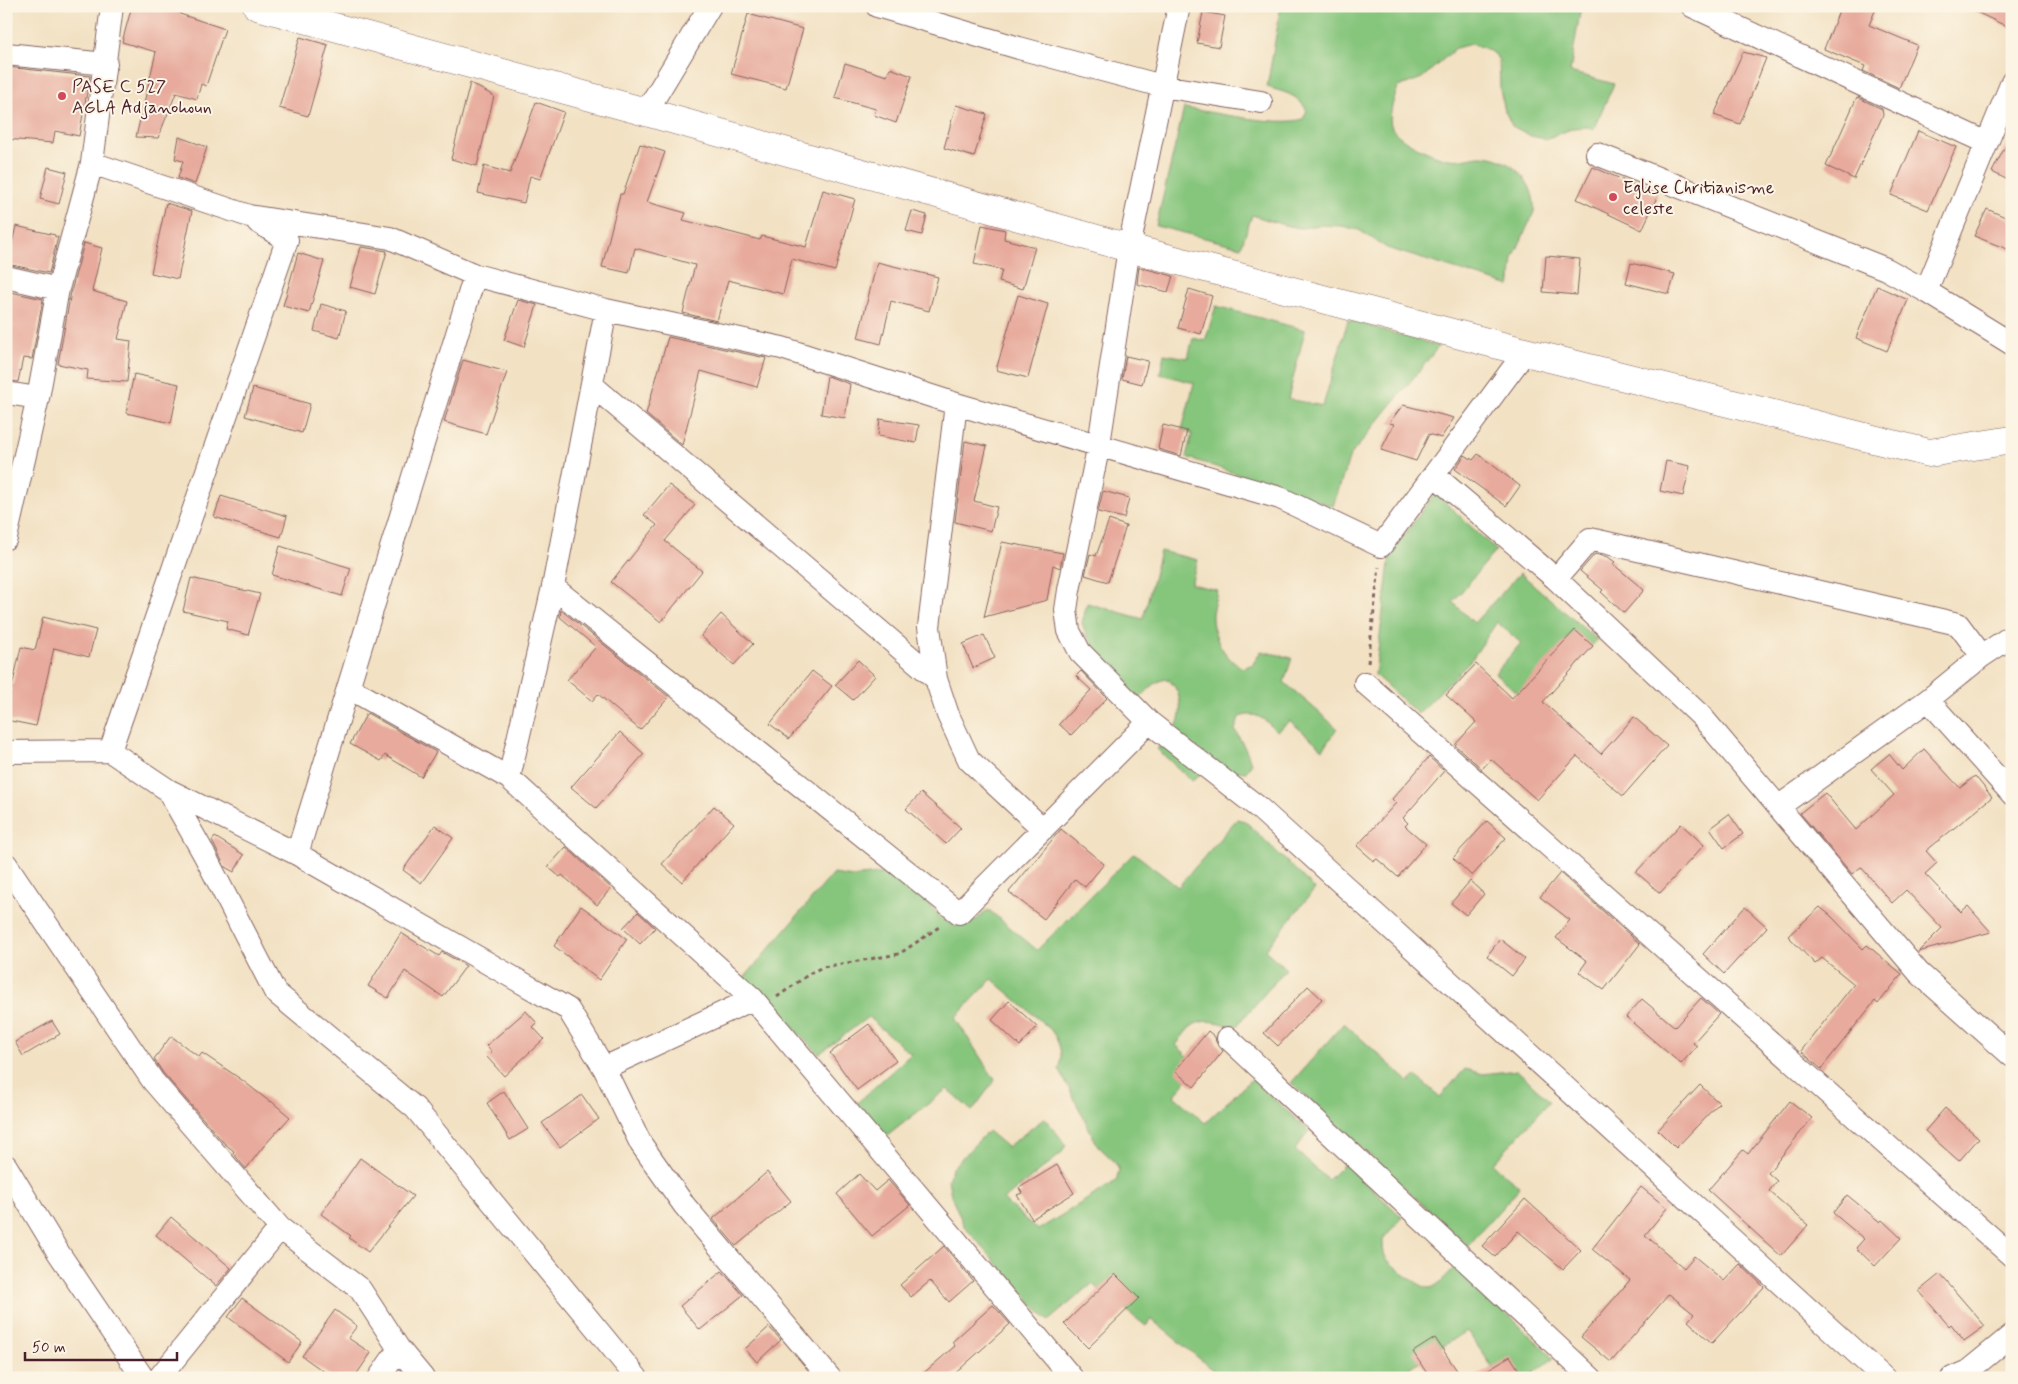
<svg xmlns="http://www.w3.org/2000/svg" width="2018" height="1384" font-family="Mynerve,sans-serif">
	<rect width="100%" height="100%" fill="#fcf5e5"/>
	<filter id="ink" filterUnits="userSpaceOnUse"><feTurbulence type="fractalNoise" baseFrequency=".02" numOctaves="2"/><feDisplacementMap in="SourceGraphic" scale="10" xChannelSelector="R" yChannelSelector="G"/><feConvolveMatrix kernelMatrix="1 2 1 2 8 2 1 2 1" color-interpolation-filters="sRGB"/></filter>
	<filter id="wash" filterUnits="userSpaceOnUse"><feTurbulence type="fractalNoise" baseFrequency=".0096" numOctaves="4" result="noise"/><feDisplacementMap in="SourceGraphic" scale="20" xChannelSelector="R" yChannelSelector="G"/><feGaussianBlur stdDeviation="1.12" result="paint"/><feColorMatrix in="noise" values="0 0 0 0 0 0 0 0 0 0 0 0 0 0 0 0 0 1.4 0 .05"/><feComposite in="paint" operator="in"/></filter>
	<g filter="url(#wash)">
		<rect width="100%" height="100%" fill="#f2e1c3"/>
		<!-- green -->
		<path fill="#85c57c" stroke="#687254" d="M 1281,6 L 1581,6 L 1570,72 L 1614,84 L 1593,130 L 1587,127 L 1574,128 L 1545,139 L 1531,136 L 1512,126 L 1505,111 L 1500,90 L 1499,61 L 1495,54 L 1484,48 L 1471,44 L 1456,48 L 1422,78 L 1398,87 C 1394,99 1387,117 1392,128 C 1399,141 1435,157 1449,159 C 1460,161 1469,157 1479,156 C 1509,155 1537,182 1534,212 L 1513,258 L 1510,286 L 1387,248 L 1359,230 L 1342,226 L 1319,225 L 1301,228 L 1284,225 L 1252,215 L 1241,247 L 1156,226 L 1184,108 C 1212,112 1280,127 1303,119 L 1307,110 C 1295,93 1286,93 1267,87 Z
			M 1216,306 L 1305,330 L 1288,399 L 1323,406 L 1348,320 L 1439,346 L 1350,456 L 1333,506 L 1186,457 L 1192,434 L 1182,430 L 1194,383 L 1160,374 L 1164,354 L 1188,358 L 1193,338 L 1205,341 Z
			M 1435,493 L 1496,550 L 1453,602 L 1474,623 L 1520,573 L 1597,640 L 1535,709 L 1495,673 L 1521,643 L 1497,622 L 1472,659 L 1418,714 L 1375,675 L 1390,555 Z
			M 1160,551 L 1198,560 L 1191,584 L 1217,590 C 1216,598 1213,606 1212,614 C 1211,635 1225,660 1243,668 L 1253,664 L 1261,651 L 1292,658 L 1284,682 L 1337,728 L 1323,749 L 1290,721 L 1277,731 C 1263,719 1258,711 1239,717 L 1235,730 L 1248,754 L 1251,764 L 1246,772 L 1232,771 L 1222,766 L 1202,773 L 1192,781 L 1157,749 C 1163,742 1171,734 1176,727 C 1184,712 1181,688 1167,679 C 1150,680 1145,701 1129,702 L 1086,634 L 1082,623 L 1087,603 L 1143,619 Z
			M 1237,819 L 1245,821 L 1315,889 L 1265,950 L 1286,969 L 1235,1028 C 1222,1023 1204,1017 1192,1026 C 1186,1030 1181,1039 1176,1045 L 1198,1066 L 1174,1096 L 1205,1123 L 1252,1079 L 1309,1131 L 1295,1150 L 1328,1180 L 1345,1163 L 1402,1217 L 1383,1240 C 1383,1246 1383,1254 1387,1259 C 1392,1266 1421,1288 1429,1288 C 1438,1288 1449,1272 1456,1266 L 1554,1358 L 1527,1378 L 1500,1378 L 1467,1331 L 1394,1378 L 1223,1378 L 1151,1319 L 1146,1326 L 1092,1284 L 1048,1321 L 964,1226 L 951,1195 L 948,1180 L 952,1168 L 988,1131 L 1007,1147 L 1045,1118 L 1066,1145 L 1061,1154 L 1003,1200 L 1038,1230 L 1116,1181 L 1119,1170 L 1114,1161 L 1098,1146 L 1059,1069 C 1064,1056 1059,1040 1050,1029 L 992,979 L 955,1018 L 995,1080 L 972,1111 L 947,1089 L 887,1136 L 857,1103 L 911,1054 L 868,1017 L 819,1054 L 744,978 L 833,874 L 853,877 L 886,873 L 902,878 L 914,887 L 940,917 L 955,926 L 973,922 L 989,910 L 1037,950 L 1134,853 L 1178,887 Z
			M 1344,1023 L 1409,1082 L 1416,1076 L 1440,1097 L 1465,1069 L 1483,1074 L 1517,1070 L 1550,1101 L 1493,1164 L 1520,1187 L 1468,1246 L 1291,1083 Z"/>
		<g id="blocks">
			<!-- building -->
			<path fill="#e7aa9c" d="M 132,6 L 182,6 L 180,14 L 225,29 L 206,86 L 201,84 L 197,99 L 176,93 L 158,138 L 136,137 L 156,52 L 122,42 Z
				M 1841,6 L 1877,6 L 1869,25 L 1917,45 L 1899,88 L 1863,71 L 1865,66 L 1824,49 Z
				M 1964,6 L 2012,6 L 2012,29 Z
				M 1203,12 L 1225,16 L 1219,47 L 1197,43 Z
				M 748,14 L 803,29 L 786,88 L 731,74 Z
				M 300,37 L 328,45 L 308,116 L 279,108 Z
				M 1743,52 L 1766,58 L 1740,124 L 1714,115 Z
				M 845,63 L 887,76 L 890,68 L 912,76 L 896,123 L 874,115 L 876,109 L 835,98 Z
				M 6,67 L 90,76 L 79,136 L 55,131 L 53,143 L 6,139 L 6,107 L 9,90 L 6,90 Z
				M 470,83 L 494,96 L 477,166 L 451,159 Z
				M 1857,97 L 1882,109 L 1883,115 L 1854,179 L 1826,166 Z
				M 536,102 L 564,112 L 540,179 L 530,176 L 524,203 L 478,193 L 484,166 L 510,173 Z
				M 956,105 L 987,114 L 974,157 L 944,148 Z
				M 1918,131 L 1956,147 L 1928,210 L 1891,195 Z
				M 2012,134 L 2012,182 L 1992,172 Z
				M 179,137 L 207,147 L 195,184 L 178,178 L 183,161 L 175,159 Z
				M 640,144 L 665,152 L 647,202 L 686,213 L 683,220 L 760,240 L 762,236 L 806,247 L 823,190 L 855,199 L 835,271 L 792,259 L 783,294 L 728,280 L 717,321 L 683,313 L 695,265 L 635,248 L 629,273 L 602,267 L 620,194 L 623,194 Z
				M 48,167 L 67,172 L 59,204 L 40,199 Z
				M 1593,167 L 1658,195 L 1642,230 L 1577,199 Z
				M 166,203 L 192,211 L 178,279 L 151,273 Z
				M 1987,209 L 2012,220 L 2012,251 L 1974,236 Z
				M 912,211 L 927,215 L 922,235 L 906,231 Z
				M 982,225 L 1005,230 L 1004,239 L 1035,247 L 1023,289 L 999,282 L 1002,270 L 974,264 Z
				M 16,226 L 55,235 L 55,237 L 58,237 L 49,273 L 7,264 Z
				M 84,243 L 102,248 L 92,291 L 127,301 L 118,339 L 131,341 L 127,382 L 87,379 L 88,370 L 58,364 L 71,292 Z
				M 361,247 L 387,251 L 375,294 L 350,287 Z
				M 298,253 L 324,261 L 309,313 L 283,306 Z
				M 1546,256 L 1580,259 L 1577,295 L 1543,292 Z
				M 877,262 L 938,277 L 929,311 L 891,301 L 881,344 L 858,338 Z
				M 1631,263 L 1675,274 L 1669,294 L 1626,283 Z
				M 1139,267 L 1173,276 L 1168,292 L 1137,284 Z
				M 1877,286 L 1908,300 L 1887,351 L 1856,338 Z
				M 1189,289 L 1212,296 L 1201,334 L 1178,328 Z
				M 6,291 L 43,299 L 32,359 L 23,358 L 18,382 L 6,380 Z
				M 1018,295 L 1048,304 L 1028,378 L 996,370 Z
				M 518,300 L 537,305 L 524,347 L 504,340 Z
				M 321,304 L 346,311 L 339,338 L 314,331 Z
				M 668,337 L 766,358 L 757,387 L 701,371 L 682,445 L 646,414 Z
				M 1126,356 L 1148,361 L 1142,384 L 1122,379 Z
				M 463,360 L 507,372 L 486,434 L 444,422 Z
				M 134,374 L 179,384 L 171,423 L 126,413 Z
				M 827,376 L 850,384 L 845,418 L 821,414 Z
				M 253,388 L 310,404 L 302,433 L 245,416 Z
				M 1403,405 L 1454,418 L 1441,438 L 1429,434 L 1416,461 L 1381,450 L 1394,424 L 1389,423 Z
				M 880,419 L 919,425 L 916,443 L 878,436 Z
				M 1163,425 L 1187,431 L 1181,456 L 1158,449 Z
				M 965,441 L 987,446 L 974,501 L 997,507 L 991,531 L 955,522 Z
				M 1478,454 L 1520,486 L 1506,506 L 1455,469 L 1465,455 L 1473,460 Z
				M 1666,461 L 1690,466 L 1683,496 L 1660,491 Z
				M 669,485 L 695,505 L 665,541 L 702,571 L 661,622 L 611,582 L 657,525 L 644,515 Z
				M 1103,491 L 1129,498 L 1124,518 L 1098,512 Z
				M 221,496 L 287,516 L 281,537 L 214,517 Z
				M 1109,520 L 1126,526 L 1108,582 L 1085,575 L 1090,554 L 1096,556 Z
				M 1002,542 L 1063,553 L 1060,568 L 1053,565 L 1047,600 L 984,617 Z
				M 280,546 L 351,568 L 342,596 L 272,575 Z
				M 1595,554 L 1608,557 L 1615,562 L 1613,564 L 1644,590 L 1624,613 L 1601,592 L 1603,590 L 1580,571 Z
				M 191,578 L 260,594 L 248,635 L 226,629 L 228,621 L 183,611 Z
				M 561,610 L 669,697 L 640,730 L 598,694 L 592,701 L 567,680 L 596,647 L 560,617 Z
				M 721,614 L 753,644 L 734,665 L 701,636 Z
				M 43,617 L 96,630 L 89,657 L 54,648 L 36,726 L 6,720 L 6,714 L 21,647 L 35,650 Z
				M 1575,630 L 1593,646 L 1543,702 L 1601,754 L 1634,717 L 1667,746 L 1623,796 L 1577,756 L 1537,800 L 1491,759 L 1482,769 L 1455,745 L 1476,722 L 1446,695 L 1476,664 L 1512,698 Z
				M 984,635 L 995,658 L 973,668 L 963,644 Z
				M 858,660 L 875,676 L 853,700 L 835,685 Z
				M 812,671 L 832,686 L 789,739 L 770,724 Z
				M 1081,671 L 1107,698 L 1071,735 L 1059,724 L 1091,690 L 1076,676 Z
				M 367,713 L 436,752 L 421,777 L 385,755 L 381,761 L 350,744 Z
				M 620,732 L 644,754 L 596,808 L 571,787 Z
				M 1924,749 L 1960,788 L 1975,776 L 1992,797 L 1926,851 L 1937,863 L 1925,874 L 1961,912 L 1968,906 L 1991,932 L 1918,952 L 1942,928 L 1906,890 L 1892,903 L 1861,867 L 1852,874 L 1800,813 L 1825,793 L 1856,830 L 1894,795 L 1871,769 L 1889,754 L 1902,770 Z
				M 1429,757 L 1444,771 L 1403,818 L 1408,823 L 1405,826 L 1426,844 L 1398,877 L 1377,859 L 1374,861 L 1357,846 L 1396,803 L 1392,799 Z
				M 921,793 L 961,828 L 946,844 L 906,809 Z
				M 714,806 L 734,823 L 682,882 L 662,864 Z
				M 1729,814 L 1743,834 L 1724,848 L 1710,828 Z
				M 1487,821 L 1506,838 L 1472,876 L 1453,858 Z
				M 1681,824 L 1704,845 L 1660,893 L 1636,872 Z
				M 435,825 L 453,838 L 421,883 L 403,870 Z
				M 1061,829 L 1104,864 L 1085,887 L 1075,879 L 1044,919 L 1009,892 Z
				M 215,837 L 244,855 L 234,872 L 225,867 L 212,841 Z
				M 566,847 L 611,888 L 597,905 L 562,875 L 560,877 L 548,867 Z
				M 1560,873 L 1640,944 L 1604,990 L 1579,972 L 1587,961 L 1556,938 L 1570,920 L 1540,897 Z
				M 1470,881 L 1484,894 L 1466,915 L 1451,903 Z
				M 581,906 L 627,939 L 599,980 L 554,946 Z
				M 1745,907 L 1767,927 L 1724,974 L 1703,954 Z
				M 1820,907 L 1831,916 L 1863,949 L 1867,945 L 1902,974 L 1878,1004 L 1875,1001 L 1821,1069 L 1801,1051 L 1854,984 L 1822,958 L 1815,964 L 1788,936 Z
				M 638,912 L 655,928 L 640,944 L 623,928 Z
				M 401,933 L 439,956 L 442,952 L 466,966 L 443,997 L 405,971 L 388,998 L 368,986 Z
				M 1500,939 L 1525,959 L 1512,976 L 1487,956 Z
				M 1308,986 L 1322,999 L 1278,1046 L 1264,1033 Z
				M 1701,998 L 1719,1014 L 1693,1043 L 1697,1046 L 1681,1064 L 1626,1017 L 1642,999 L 1675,1027 Z
				M 1009,1001 L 1037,1027 L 1020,1046 L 992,1020 Z
				M 526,1011 L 537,1023 L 533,1027 L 544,1039 L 504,1076 L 487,1057 L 492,1052 L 486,1046 Z
				M 52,1021 L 60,1034 L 23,1056 L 15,1042 Z
				M 869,1024 L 896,1061 L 857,1090 L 830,1053 Z
				M 1208,1031 L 1215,1037 L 1216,1042 L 1223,1051 L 1194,1087 L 1175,1071 Z
				M 171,1036 L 199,1057 L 202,1053 L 242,1080 L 270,1102 L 271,1101 L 290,1117 L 263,1147 L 246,1169 L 233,1153 L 234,1151 L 225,1144 L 163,1073 L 154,1059 Z
				M 1700,1085 L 1719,1103 L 1676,1148 L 1658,1130 Z
				M 504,1091 L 528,1129 L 510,1140 L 487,1103 Z
				M 582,1095 L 599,1119 L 560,1147 L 542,1123 Z
				M 1790,1101 L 1812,1118 L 1768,1173 L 1777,1181 L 1769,1191 L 1808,1225 L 1781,1256 L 1708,1190 L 1743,1150 L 1748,1154 Z
				M 1945,1108 L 1979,1138 L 1959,1161 L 1925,1131 Z
				M 360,1158 L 413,1196 L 368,1252 L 349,1238 L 351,1236 L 321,1214 Z
				M 1057,1165 L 1074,1193 L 1032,1219 L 1017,1195 L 1022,1193 L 1019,1188 Z
				M 767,1172 L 791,1201 L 736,1246 L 713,1219 Z
				M 859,1174 L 875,1191 L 888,1180 L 910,1205 L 872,1236 L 837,1194 Z
				M 1641,1187 L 1667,1208 L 1645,1235 L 1684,1268 L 1694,1256 L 1724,1281 L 1740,1264 L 1764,1287 L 1712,1343 L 1688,1321 L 1694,1314 L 1669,1294 L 1611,1362 L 1581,1337 L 1630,1280 L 1592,1249 Z
				M 1847,1195 L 1880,1222 L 1882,1220 L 1901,1238 L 1875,1266 L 1856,1248 L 1864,1239 L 1833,1213 Z
				M 1525,1199 L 1581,1250 L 1563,1269 L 1518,1231 L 1495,1257 L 1482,1246 Z
				M 171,1217 L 231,1268 L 216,1286 L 156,1235 Z
				M 944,1246 L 973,1281 L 949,1302 L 930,1281 L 911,1297 L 900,1285 Z
				M 722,1271 L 743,1295 L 700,1330 L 680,1306 Z
				M 1115,1274 L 1139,1298 L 1088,1348 L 1064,1324 Z
				M 1940,1274 L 1985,1326 L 1964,1341 L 1951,1324 L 1949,1326 L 1919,1291 Z
				M 242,1298 L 302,1342 L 288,1362 L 228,1317 Z
				M 993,1305 L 1010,1324 L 950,1378 L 918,1378 L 955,1346 L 952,1342 Z
				M 335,1310 L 357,1326 L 348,1338 L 371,1353 L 354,1378 L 333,1378 L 302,1356 Z
				M 769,1327 L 781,1340 L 757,1362 L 745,1349 Z
				M 1435,1338 L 1462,1378 L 1430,1378 L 1413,1352 Z
				M 1510,1356 L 1524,1378 L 1474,1378 Z"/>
		</g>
	</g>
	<g filter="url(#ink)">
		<use href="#blocks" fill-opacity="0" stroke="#856360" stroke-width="1"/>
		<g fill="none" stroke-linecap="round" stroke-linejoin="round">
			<defs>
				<path id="minor" d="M 877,6 L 1019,48 L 1162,86 L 1261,102
					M 1179,6 L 1129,248 L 1099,444 L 1069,590 L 1066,610 L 1069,631 L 1080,652 L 1149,722 L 1259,808 L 1884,1378
					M 1692,6 L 1987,143
					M 6,54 L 106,64
					M 646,112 L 710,6
					M 1597,154 L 1886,269 L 1926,291 L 2012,344
					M 92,163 L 249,216 L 390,238 L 475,275 L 606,310 L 782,348 L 956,404 L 1280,498 L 1381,546 L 1525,352
					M 6,277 L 58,289
					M 1926,291 L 2012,82
					M 592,385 L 936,679
					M 6,393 L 38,398
					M 956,404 L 929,627 L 936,679 L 948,715 L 969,760 L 1043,829
					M 1434,475 L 1556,579 L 1702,717 L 1919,973 L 2012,1056
					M 6,538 L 38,398 L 58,289 L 92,163 L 112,6
					M 1556,579 L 1590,539 L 1958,624 L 1982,656
					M 553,587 L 959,913 L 1149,722
					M 1365,683 L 2012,1256
					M 349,688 L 509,778 L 753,999 L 1072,1378
					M 1928,700 L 2012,794
					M 110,751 L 287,240 L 258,222
					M 6,752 L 110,751 L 168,790 L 297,854 L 568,1009 L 604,1068 L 641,1144 L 684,1205 L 830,1378
					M 509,778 L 553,587 L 606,310
					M 168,790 L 204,854 L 275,992 L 415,1108 L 637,1378
					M 1778,807 L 1928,700 L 1982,656 L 2012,636
					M 297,854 L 475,275
					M 6,864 L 153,1081 L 280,1228 L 360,1289 L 399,1349 L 423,1378
					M 1228,1038 L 1591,1378
					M 604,1068 L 753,999
					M 6,1166 L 58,1252 L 143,1378
					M 159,1378 L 280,1228
					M 379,1378 L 399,1349
					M 1952,1378 L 1968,1371 L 2012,1335"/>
				<path id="tertiary" d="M 257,6 L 646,112 L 1129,248 L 1525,352 L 1929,453 L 2012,440"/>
			</defs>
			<!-- minor casing -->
			<use href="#minor" stroke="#856360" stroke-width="24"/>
			<!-- tertiary casing -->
			<use href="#tertiary" stroke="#856360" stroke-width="29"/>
			<!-- path -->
			<path stroke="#856360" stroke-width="3" stroke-dasharray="4 4" stroke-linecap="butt" d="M 1368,663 L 1379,567
				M 777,997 L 812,972 L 823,967 L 899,954 L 942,925"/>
			<!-- minor -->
			<use href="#minor" stroke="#fff" stroke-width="22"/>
			<!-- tertiary -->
			<use href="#tertiary" stroke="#fff" stroke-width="28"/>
		</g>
	</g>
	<!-- markers -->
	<g fill="#d1495b" stroke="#fcf5e5" stroke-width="2">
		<circle cx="62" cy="96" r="5"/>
		<circle cx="1613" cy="197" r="5"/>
	</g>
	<g text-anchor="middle" stroke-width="4" stroke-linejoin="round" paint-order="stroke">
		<!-- poi labels -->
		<g font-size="18" fill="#4a1f2b" stroke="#fcf5e5" text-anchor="start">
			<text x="72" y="92">PASE C 527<tspan x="72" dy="21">AGLA Adjanohoun</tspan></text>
			<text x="1623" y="193">Eglise Chritianisme<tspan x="1623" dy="21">celeste</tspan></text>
		</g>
	</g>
	<!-- margin -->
	<rect width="2018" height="1384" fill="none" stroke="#fcf5e5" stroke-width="25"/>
	<!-- scale -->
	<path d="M25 1352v8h152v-8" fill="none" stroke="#4a1f2b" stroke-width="2.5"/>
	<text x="32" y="1352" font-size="15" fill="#4a1f2b" stroke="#fcf5e5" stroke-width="4" paint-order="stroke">50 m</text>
</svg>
